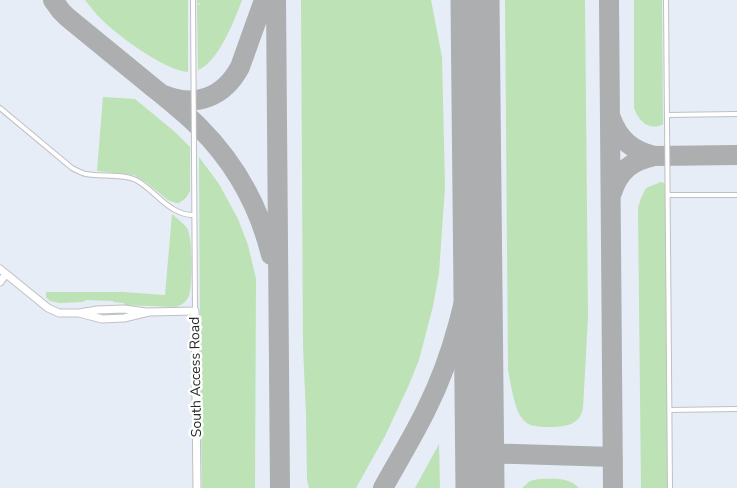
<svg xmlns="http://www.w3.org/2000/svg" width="737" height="488" font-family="'Nunito Sans',sans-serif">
	<rect width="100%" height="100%" fill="#f7f9fb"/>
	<!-- built -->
	<path fill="#e6edf6" d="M 0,0 L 737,0 L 737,488 L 0,488 Z"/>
	<!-- green -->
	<path fill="#bce2b5" d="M 85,0 L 188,0 L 188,72 C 163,70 114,33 97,15 C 93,10 89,5 85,0 Z
		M 197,0 L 242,0 C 235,19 218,63 198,70 L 197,4 L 199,5 L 200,4 L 199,3 L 197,4 Z
		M 301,0 L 431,0 L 442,57 L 445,187 L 439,273 L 433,306 L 419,360 L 408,387 L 385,436 L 356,488 L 309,488 L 307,480 L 306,415 L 303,346 Z
		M 505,0 L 585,0 L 588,317 L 583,408 C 582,414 579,420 573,423 C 565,428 540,428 531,425 C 527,424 524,421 522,418 C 515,411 510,381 508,370 Z
		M 634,0 L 662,0 L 663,124 C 649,132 638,120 634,108 Z
		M 103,97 L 135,99 L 175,132 L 190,147 L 190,191 L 186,198 L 179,203 L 176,203 L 168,200 L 147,183 L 134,175 L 97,171 Z
		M 199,157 L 219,184 L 238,219 L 248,245 L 256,279 L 255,488 L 202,488 L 200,329 L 203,328 L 203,326 L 200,326 Z
		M 661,182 L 666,184 L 670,488 L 641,488 L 638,208 L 641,198 L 646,188 Z
		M 172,214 C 177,218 183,223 187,228 C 193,237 193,290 188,298 C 185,303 180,306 175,307 L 124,305 L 124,303 L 113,302 L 113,301 L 87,300 L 82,302 L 60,303 L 50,301 L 46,297 L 46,292 L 123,292 L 165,295 Z
		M 439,444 L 440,488 L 415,488 Z
		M 539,479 C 554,479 568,477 579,488 L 522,488 L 530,481 Z"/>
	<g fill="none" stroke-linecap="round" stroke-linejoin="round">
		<!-- taxiway -->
		<path stroke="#acaeaf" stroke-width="20" d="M 53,0 L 61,11 L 67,17 C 93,38 118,59 144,80 C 162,95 182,110 199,127 C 234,162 259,206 271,255
			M 276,0 L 280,488
			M 468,0 L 476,45 L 476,57
			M 609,0 L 613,488
			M 164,95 C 196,108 224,97 240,67 L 264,0
			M 611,118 C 619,140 632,150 654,156
			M 612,193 C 619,170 632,161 654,156 L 737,155
			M 479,453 L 613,457
			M 383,488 C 398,461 414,435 427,408 C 452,358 470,291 474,236 C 476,200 476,162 476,126"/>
		<!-- runway -->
		<path stroke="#acaeaf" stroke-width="49" d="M 475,0 L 480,488"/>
		<defs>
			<path id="service" d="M 193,0 L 195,311
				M 666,0 L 670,488
				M 0,108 L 72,168 C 76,170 81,173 86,174 C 101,177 122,173 136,180 C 155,190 170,216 194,215
				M 667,115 L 737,114
				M 668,195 L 737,195
				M 669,410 L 737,409"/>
			<path id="minor" d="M 0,269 L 48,308 L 59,313 L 79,313 L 97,310 L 124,309 L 146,312
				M 0,282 L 6,274
				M 79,313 L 102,319 L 124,318 L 149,312 L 195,311 L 197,488"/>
		</defs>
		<!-- service casing -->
		<use href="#service" stroke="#bfc0c3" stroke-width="6"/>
		<!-- minor casing -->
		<use href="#minor" stroke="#bfc0c3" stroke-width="9"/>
		<!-- service -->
		<use href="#service" stroke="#fff" stroke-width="4"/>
		<!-- minor -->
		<use href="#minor" stroke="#fff" stroke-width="7"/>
	</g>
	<g text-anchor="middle" stroke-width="5" stroke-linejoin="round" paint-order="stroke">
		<!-- street labels -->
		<g font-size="14" fill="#272829" stroke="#fff">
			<text transform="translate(195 377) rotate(-91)" y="5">South Access Road</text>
		</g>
	</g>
</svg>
